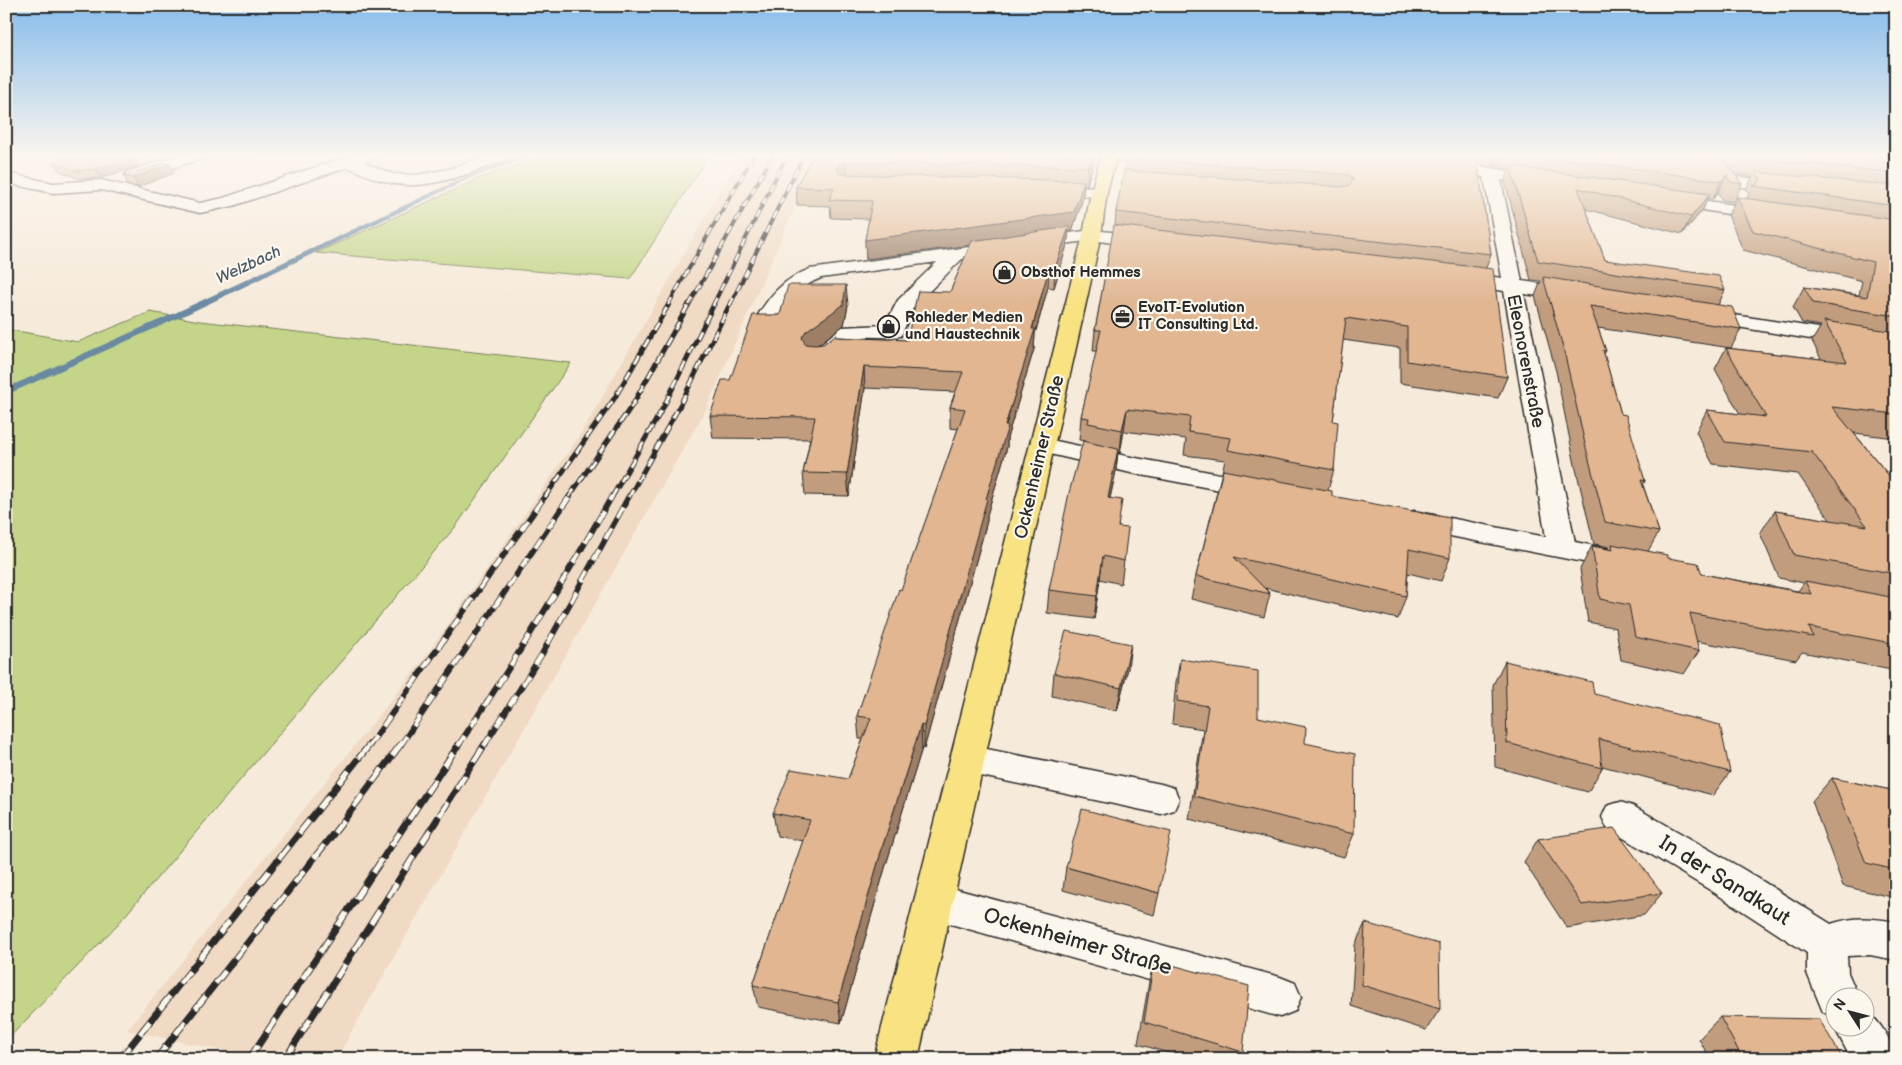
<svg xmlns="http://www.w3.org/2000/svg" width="1902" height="1065" font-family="'Balsamiq Sans',sans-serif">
	<rect width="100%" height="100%" fill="#f6eada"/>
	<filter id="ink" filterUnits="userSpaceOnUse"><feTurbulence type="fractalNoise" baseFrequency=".02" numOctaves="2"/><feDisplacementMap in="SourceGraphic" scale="10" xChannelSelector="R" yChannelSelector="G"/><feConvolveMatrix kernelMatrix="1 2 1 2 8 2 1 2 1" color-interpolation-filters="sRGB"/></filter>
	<g filter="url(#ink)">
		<!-- built -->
		<path fill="#f0dac4" d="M 741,155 L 818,155 L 706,409 L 336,1059 L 219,1059 L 224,1051 L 127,1030 L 424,659 L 582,432 Z"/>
		<!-- green -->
		<path fill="#c4d589" stroke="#78805a" d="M 548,155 L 709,155 L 630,279 L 316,253 L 478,179 Z
			M 150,312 L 200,321 L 571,363 L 456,526 L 118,924 L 6,1041 L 6,329 L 78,342 Z"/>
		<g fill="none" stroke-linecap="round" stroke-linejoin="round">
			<!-- stream -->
			<path fill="#6989a2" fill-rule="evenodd" d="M 525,155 L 536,155 L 471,178 L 183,316 L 6,395 L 6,388 L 177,312 L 467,176 Z"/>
			<defs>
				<path id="minor" d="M 180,155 L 206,155 L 204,158 L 133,180 L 127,178 L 125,175 L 127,172 Z
					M 352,155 L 377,155 L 375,158 L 363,162 L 393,174 L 417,175 L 449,169 L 488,155 L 513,155 L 511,158 C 475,171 434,190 395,184 C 379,181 363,174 348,167 L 233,206 L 200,213 L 101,190 L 53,193 L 6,183 L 6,173 L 53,183 L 101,180 L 200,203 L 223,198 Z
					M 1374,155 L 1414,155 L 1543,177 L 1549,178 L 1551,182 L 1549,186 L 1543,187 L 1501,180 L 1522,281 L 1576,289 L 1583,291 L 1586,295 L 1583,299 L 1576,301 L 1524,294 L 1575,542 L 1634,554 L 1638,561 L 1634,568 L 1624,570 L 1414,529 L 1404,526 L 1400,520 L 1404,514 L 1414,511 L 1546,537 L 1504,291 L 1458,284 L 1451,282 L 1448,278 L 1451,274 L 1458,272 L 1502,278 L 1484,177 L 1382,160 L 1376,158 Z
					M 1730,176 L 1786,182 L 1792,183 L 1794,187 L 1792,191 L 1786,192 L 1724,185 L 1722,181 L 1724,177 Z
					M 1046,185 L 1099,187 L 1105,188 L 1107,192 L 1105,196 L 1099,197 L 1040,194 L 1038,190 L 1040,186 Z
					M 1668,195 L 1768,210 L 1774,211 L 1777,215 L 1774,219 L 1768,220 L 1662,204 L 1659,200 L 1662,196 Z
					M 1092,230 L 1149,236 L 1156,238 L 1158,242 L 1156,246 L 1149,248 L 1092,240 L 962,259 L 914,306 L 901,336 C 886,339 870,335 856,338 C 838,343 834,369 809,363 L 806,358 L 809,353 L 842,327 L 885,325 L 898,300 L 937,262 L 821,278 C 794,289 788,302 772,324 L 765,326 L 758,324 L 755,320 C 769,296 783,279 810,269 Z
					M 1702,310 L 1896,340 L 1896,353 L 1695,320 L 1692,316 L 1695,312 Z
					M 1042,438 L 1131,457 L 1256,481 L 1265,483 L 1269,489 L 1265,495 L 1256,497 L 1131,473 L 1033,450 L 1030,445 L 1033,440 Z
					M 967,745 L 1161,784 L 1174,788 L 1179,799 L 1174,810 L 1161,814 L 967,773 L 955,769 L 950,759 L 955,749 Z
					M 1620,802 L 1633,806 L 1743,869 L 1831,924 C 1853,916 1873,918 1896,922 L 1896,960 L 1870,955 L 1847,956 L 1848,973 L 1859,998 L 1834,998 L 1834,1017 L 1823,1012 L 1807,973 L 1807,953 L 1715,893 L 1607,828 L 1602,817 L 1607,806 Z
					M 933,883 L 1280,977 L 1295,983 L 1301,997 L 1295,1011 L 1280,1017 L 933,919 L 919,913 L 914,901 L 919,889 Z
					M 1864,1010 C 1876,1015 1896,1046 1896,1059 L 1851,1059 L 1835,1028 L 1864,1028 Z"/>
				<path id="major" d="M 1101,155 L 1117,155 L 1107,192 L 1101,235 L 918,1059 L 874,1059 L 1083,235 L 1091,192 Z"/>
			</defs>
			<!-- minor casing -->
			<use href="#minor" stroke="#2b2b2b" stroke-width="3"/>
			<!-- major casing -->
			<use href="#major" stroke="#2b2b2b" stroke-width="3"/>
			<!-- minor -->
			<use href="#minor" fill="#fbf7ec" fill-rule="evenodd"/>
			<!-- major -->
			<use href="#major" fill="#f8e281" fill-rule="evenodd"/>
			<defs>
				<path id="rail-far3" d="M 668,305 L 754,155
					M 689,305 L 773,155
					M 713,305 L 787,155
					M 730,305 L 804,155"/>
				<path id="rail-far2" d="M 545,497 L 614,399 L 669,304
					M 569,497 L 633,404 L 689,304
					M 612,497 L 664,406 L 714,304
					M 629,497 L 680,405 L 730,304"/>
				<path id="rail-far1" d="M 369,746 L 545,496
					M 400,746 L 570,496
					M 458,746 C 513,664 564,581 612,496
					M 484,746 L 542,654 L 629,496"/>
				<path id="rail" d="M 120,1059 L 370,744
					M 156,1059 L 341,824 L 401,744
					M 249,1059 L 459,744
					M 285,1059 L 485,744"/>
			</defs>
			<!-- rail-far3 casing -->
			<use href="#rail-far3" stroke="#2b2b2b" stroke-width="4"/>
			<!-- rail-far2 casing -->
			<use href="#rail-far2" stroke="#2b2b2b" stroke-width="5"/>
			<!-- rail-far1 casing -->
			<use href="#rail-far1" stroke="#2b2b2b" stroke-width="6"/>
			<!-- rail casing -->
			<use href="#rail" stroke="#2b2b2b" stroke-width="7"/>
			<!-- rail-far3 -->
			<use href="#rail-far3" stroke="#fbf7ec" stroke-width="2.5" stroke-dasharray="8" stroke-linecap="butt"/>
			<!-- rail-far2 -->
			<use href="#rail-far2" stroke="#fbf7ec" stroke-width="3" stroke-dasharray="9" stroke-linecap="butt"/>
			<!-- rail-far1 -->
			<use href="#rail-far1" stroke="#fbf7ec" stroke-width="4.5" stroke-dasharray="12" stroke-linecap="butt"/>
			<!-- rail -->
			<use href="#rail" stroke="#fbf7ec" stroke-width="5" stroke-dasharray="16" stroke-linecap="butt"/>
		</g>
		<!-- wall -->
		<path fill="#c29d7d" stroke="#2b2b2b" d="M 813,155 L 1096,155 L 1087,185 L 1084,185 L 1083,198 L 1072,231 L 1069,231 L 1067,245 L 1054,288 L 1048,287 L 1035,334 L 1034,349 L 1007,438 L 1007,447 L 987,515 L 987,521 L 924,749 L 922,748 L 885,868 L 841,1023 L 758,1007 L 753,985 L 803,841 L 777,836 L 773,813 L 848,779 L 863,739 L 859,739 L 857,716 L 958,429 L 950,428 L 950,407 L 955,392 L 865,388 L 849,496 L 805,495 L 803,473 L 810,439 L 713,438 L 710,416 L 730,380 L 780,315 L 848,305 L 844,325 L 817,345 L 823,344 L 837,337 L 907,340 L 950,292 L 970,245 L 866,259 L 865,240 L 869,219 L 831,218 L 830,206 L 797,205 L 796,187 Z
			M 1118,155 L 1721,155 L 1742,184 L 1733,202 L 1722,200 L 1718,192 L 1713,199 L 1708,198 L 1702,211 L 1682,234 L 1586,209 L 1605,260 L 1725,290 L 1718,305 L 1741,329 L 1731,348 L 1598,328 L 1606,351 L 1604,354 L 1621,414 L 1645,481 L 1643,485 L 1659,532 L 1648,551 L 1668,558 L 1702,574 L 1798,591 L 1804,583 L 1779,578 L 1760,533 L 1775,511 L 1830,520 L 1798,474 L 1713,464 L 1696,432 L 1707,410 L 1740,414 L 1715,369 L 1726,348 L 1821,359 L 1812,341 L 1821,326 L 1802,323 L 1793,307 L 1804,287 L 1859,295 L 1862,281 L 1743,250 L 1728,215 L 1737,197 L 1747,199 L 1749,193 L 1746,189 L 1753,176 L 1735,174 L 1721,155 L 1896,155 L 1896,438 L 1854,433 L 1896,484 L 1896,671 L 1802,652 L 1796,660 L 1696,641 L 1699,651 L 1684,674 L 1621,660 L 1616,628 L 1588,622 L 1580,569 L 1592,546 L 1609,549 L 1610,547 L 1594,544 L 1575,465 L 1556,371 L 1535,296 L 1541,281 L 1531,280 L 1505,182 L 1509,170 L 1501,168 L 1500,166 L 1492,167 L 1478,165 L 1491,254 L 1486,268 L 1507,377 L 1498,398 L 1400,383 L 1400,348 L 1343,340 L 1333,421 L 1334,470 L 1328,490 L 1332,496 L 1450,558 L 1441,581 L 1408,573 L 1406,596 L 1398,619 L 1265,588 L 1270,594 L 1264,617 L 1191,599 L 1196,576 L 1225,460 L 1184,455 L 1186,439 L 1124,431 L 1120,453 L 1118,452 L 1116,471 L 1110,498 L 1119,527 L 1124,561 L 1121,584 L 1100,579 L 1094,619 L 1047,613 L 1049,590 L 1086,442 L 1086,441 L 1079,440 L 1081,417 L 1097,351 L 1093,351 L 1095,330 L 1115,225 L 1116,212 L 1125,171 L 1126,163 L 1117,161 Z
			M 135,157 L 139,166 L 101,178 L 80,179 L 58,170 L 54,161 Z
			M 174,173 L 138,187 L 128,185 L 124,176 Z
			M 1180,659 L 1258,717 L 1305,743 L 1354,834 L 1344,857 L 1189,819 L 1203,729 L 1172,724 L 1176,682 Z
			M 1505,661 L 1730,772 L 1713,795 L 1602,766 L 1602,768 L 1588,792 L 1495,767 L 1493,685 Z
			M 1128,668 L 1117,711 L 1052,696 L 1054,673 Z
			M 1832,778 L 1896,791 L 1896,898 L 1843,886 L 1812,801 Z
			M 1538,839 L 1662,893 L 1644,915 L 1567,928 L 1524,862 Z
			M 1066,867 L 1159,893 L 1154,915 L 1063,890 Z
			M 1365,923 L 1440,1009 L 1426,1030 L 1351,1006 L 1355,945 Z
			M 1154,960 L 1243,1052 L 1240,1059 L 1189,1059 L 1138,1044 L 1149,982 Z
			M 1720,1017 L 1843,1059 L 1710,1059 L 1699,1039 Z"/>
		<!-- shaded-wall -->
		<path fill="#9e7f66" stroke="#2b2b2b" d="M 1092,155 L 1096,155 L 1087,185 L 1088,167 Z
			M 1496,155 L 1503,155 L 1500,166 L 1492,167 Z
			M 135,157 L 139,166 L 101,178 L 96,169 Z
			M 846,162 L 847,179 L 841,180 L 836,168 L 840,163 Z
			M 170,164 L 174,173 L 138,187 L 133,178 Z
			M 1727,175 L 1718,192 L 1713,199 L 1721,181 Z
			M 1084,181 L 1083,198 L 1072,231 L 1069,231 L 1067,245 L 1054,288 L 1055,268 L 1067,232 L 866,259 L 865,240 Z
			M 1710,194 L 1702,211 L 1682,234 L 1691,217 Z
			M 1049,268 L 1048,287 L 1035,334 L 1034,349 L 1007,438 L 1007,447 L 987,515 L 987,521 L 924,749 L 924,726 Z
			M 846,285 L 848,305 L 844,325 L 808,352 L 802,337 L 806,331 Z
			M 864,367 L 865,388 L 849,496 L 847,474 Z
			M 1127,409 L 1124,431 L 1120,453 L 1122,430 Z
			M 1118,449 L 1116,471 L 1105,520 L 1108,498 Z
			M 1103,556 L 1100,579 L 1094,619 L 1097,596 Z
			M 1131,644 L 1128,668 L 1117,711 L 1121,688 Z
			M 921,725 L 922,748 L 885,868 L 841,1023 L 838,1002 L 883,845 Z"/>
		<!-- building -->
		<path fill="#e1b691" stroke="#2b2b2b" d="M 76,155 L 126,155 L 135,157 L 96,169 L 75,171 L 54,161 Z
			M 813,155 L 1092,155 L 1088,167 L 846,162 L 840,163 L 836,168 L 840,174 L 1084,181 L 1074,212 L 865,240 L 872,201 L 829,200 L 834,188 L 796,187 Z
			M 1127,155 L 1448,155 L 1477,160 L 1491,254 L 1116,212 L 1124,170 L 1342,187 L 1350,185 L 1353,180 L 1350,175 L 1342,174 L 1126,158 Z
			M 1537,155 L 1721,155 L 1742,184 L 1730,182 L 1727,175 L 1721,181 Z
			M 1742,155 L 1896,155 L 1896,173 L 1743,157 Z
			M 164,163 L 170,164 L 133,178 L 124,176 Z
			M 1510,166 L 1710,194 L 1691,217 L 1578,188 L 1605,260 L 1719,276 L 1725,290 L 1538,261 Z
			M 1755,172 L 1896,186 L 1896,206 L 1753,186 L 1757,184 L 1761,179 Z
			M 1737,197 L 1896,220 L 1896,316 L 1813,303 L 1804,287 L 1867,297 L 1873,262 L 1753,231 Z
			M 1114,225 L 1493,269 L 1507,377 L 1407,361 L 1407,327 L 1346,318 L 1333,421 L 1338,422 L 1334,470 L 1228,450 L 1231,438 L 1188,432 L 1190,417 L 1127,409 L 1122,430 L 1088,423 L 1089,418 L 1081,417 L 1101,330 L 1095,330 Z
			M 1069,227 L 1055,268 L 1049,268 L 1032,329 L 1035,329 L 1005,426 L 1008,426 L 986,499 L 987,499 L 924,726 L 921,725 L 883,845 L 838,1002 L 753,985 L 810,820 L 773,813 L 791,769 L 848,779 L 871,718 L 857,716 L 899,589 L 901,590 L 965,409 L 950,407 L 963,372 L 864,367 L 847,474 L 803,473 L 815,417 L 710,416 L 722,380 L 730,380 L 753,315 L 780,315 L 788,285 L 846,285 L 843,305 L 806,331 L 802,337 L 805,344 L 815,345 L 823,344 L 837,334 L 836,337 L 907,340 L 918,291 L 950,292 L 972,241 Z
			M 1543,277 L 1732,307 L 1741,329 L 1590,306 L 1606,351 L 1603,350 L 1621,414 L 1626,415 L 1645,481 L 1641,480 L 1659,532 L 1605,522 L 1585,444 L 1564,351 Z
			M 1824,321 L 1896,332 L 1896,414 L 1832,407 L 1896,484 L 1896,574 L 1794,555 L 1775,511 L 1867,526 L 1812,452 L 1725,442 L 1707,410 L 1766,417 L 1726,348 L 1847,362 Z
			M 1083,441 L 1118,449 L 1108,498 L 1122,500 L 1118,527 L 1128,528 L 1124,561 L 1103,556 L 1097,596 L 1049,590 L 1069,493 Z
			M 1223,470 L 1332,491 L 1332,496 L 1450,518 L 1450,558 L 1409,549 L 1406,596 L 1234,557 L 1270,594 L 1196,576 Z
			M 1612,544 L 1667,555 L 1668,558 L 1698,563 L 1702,574 L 1811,594 L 1805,581 L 1896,598 L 1896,644 L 1809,627 L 1813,637 L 1690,613 L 1699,651 L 1635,637 L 1629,605 L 1600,599 L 1592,546 L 1613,550 Z
			M 1066,631 L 1131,644 L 1121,688 L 1054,673 Z
			M 1180,659 L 1258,671 L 1258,717 L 1306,727 L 1305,743 L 1355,754 L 1354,834 L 1194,796 L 1208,706 L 1177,701 Z
			M 1505,661 L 1592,682 L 1594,694 L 1720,725 L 1730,772 L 1599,739 L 1602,768 L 1507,743 Z
			M 1832,778 L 1896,791 L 1896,870 L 1866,863 Z
			M 1082,809 L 1171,832 L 1159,893 L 1066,867 Z
			M 1614,828 L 1662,893 L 1582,905 L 1538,839 Z
			M 1365,923 L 1439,944 L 1440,1009 L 1362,985 Z
			M 1154,960 L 1249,986 L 1243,1052 L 1144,1022 Z
			M 1720,1017 L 1819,1019 L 1843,1059 L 1743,1059 Z"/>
	</g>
	<!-- sky -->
	<linearGradient id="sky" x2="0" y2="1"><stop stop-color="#86bcec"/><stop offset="0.51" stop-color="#fbf6ee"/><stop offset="1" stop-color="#fbf6ee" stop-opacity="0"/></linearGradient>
	<rect width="1902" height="305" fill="url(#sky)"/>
	<!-- icons -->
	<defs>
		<symbol id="shop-ring" viewBox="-11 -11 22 22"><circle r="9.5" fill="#fbf7ec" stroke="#2b2b2b" stroke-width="1.5"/><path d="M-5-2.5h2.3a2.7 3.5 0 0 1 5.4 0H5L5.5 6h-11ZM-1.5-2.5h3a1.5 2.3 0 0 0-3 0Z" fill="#2b2b2b"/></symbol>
		<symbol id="office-ring" viewBox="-11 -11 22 22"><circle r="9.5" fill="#fbf7ec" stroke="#2b2b2b" stroke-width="1.5"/><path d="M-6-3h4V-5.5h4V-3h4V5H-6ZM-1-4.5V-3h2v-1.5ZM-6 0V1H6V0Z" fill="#2b2b2b"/></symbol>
	</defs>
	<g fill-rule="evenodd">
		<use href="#shop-ring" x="992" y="260" width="25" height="25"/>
		<use href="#office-ring" x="1110" y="304" width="25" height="25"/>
		<use href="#shop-ring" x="876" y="314" width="25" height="25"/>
	</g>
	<g text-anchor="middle" stroke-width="4.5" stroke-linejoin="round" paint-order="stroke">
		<!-- far-poi labels -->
		<g font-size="15" font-weight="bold" fill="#2b2b2b" stroke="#fbf7ec" text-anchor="start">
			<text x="1021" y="277">Obsthof Hemmes</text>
			<text x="1138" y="312">EvoIT-Evolution<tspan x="1138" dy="17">IT Consulting Ltd.</tspan></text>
			<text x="905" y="322">Rohleder Medien<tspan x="905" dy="17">und Haustechnik</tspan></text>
		</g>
		<!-- far-water labels -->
		<g font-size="16" font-style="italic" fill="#4a5a66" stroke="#fbf7ec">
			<text transform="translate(248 264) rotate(-25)" y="6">Welzbach</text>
		</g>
		<!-- street labels -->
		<g font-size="18" fill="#2b2b2b" stroke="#fbf7ec">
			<text transform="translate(1526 361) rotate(79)" y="6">Eleonorenstraße</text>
			<text transform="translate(1039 457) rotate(-77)" y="6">Ockenheimer Straße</text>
		</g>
		<!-- near-street labels -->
		<g font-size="21" fill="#2b2b2b" stroke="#fbf7ec">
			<text transform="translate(1725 880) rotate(32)" y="7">In der Sandkaut</text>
			<text transform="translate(1078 941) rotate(16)" y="7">Ockenheimer Straße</text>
		</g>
	</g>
	<!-- margin -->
	<rect width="1902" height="1065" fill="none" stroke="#fbf7ec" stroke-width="25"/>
	<rect x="12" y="12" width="1877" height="1040" fill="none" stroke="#2b2b2b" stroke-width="2" filter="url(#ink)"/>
	<!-- north arrow -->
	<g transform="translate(1850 1012) rotate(306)"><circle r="24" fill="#fbf7ec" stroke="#a8a59f"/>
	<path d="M0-4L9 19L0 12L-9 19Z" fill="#2b2b2b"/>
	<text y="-8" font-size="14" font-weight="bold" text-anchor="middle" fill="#2b2b2b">N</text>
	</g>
</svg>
